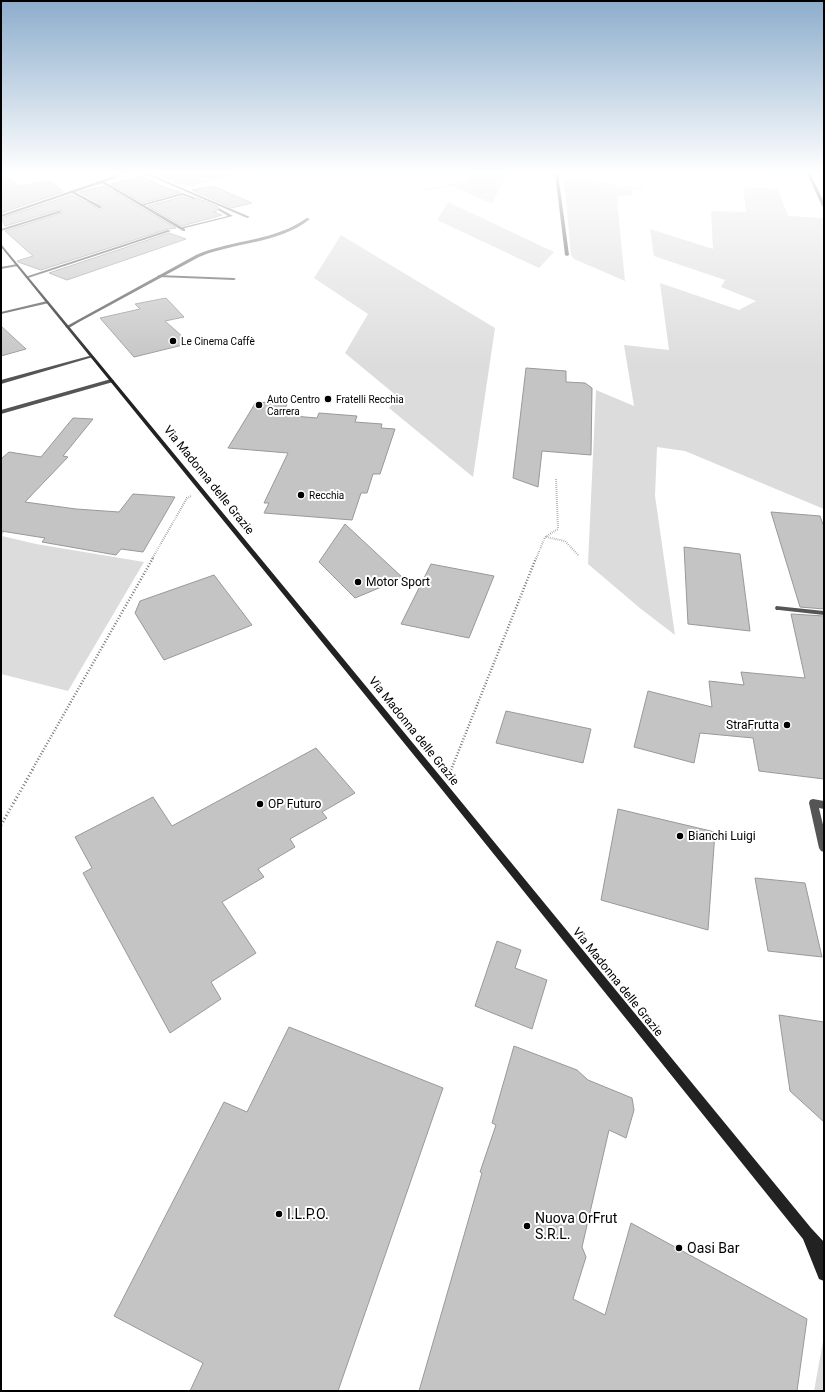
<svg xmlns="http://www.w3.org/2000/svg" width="825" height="1392" font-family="Roboto,sans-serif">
	<rect width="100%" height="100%" fill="#fff"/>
	<!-- green -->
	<path fill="#dcdcdc" d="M 152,173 L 223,173 L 233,176 L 191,186 L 177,184 Z
		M 472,173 L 507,173 L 492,204 L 450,185 L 469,181 Z
		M 564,179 L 575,179 L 631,190 L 632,195 L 617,196 L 617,199 L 625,281 L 574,259 L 571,255 Z
		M 743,187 L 778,189 L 788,216 L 824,218 L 824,509 L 685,451 L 657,447 L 655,496 L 675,635 L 641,609 L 588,564 L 596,390 L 634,406 L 624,345 L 669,350 L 660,283 L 739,310 L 756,301 L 721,287 L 725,280 L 654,256 L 650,229 L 713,249 L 711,211 L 746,212 Z
		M 448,202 L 554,252 L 539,268 L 437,220 Z
		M 341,235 L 495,328 L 473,477 L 389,408 L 398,397 L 345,353 L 368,314 L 314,278 Z
		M 11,518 L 2,536 L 36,544 L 144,562 L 68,691 L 1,674 L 1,520 Z
		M 824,1336 L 824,1391 L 814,1391 Z"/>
	<!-- building -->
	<path fill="#c4c4c4" stroke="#999" d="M 1,173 L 20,186 L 51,181 L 63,192 L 1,213 Z
		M 143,177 L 167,188 L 180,192 L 143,203 L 111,184 Z
		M 104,186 L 176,228 L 168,229 L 41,270 L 18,262 L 17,261 L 33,256 L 5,231 L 62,213 L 63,211 L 59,210 L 5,226 L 1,218 L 72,195 L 101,210 L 102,208 L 102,205 L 79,192 Z
		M 213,186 L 252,203 L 232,208 L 192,190 Z
		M 182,197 L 194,200 L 197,198 L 218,207 L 217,211 L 213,212 L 222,215 L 182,226 L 148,206 Z
		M 169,233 L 186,239 L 67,280 L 49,273 Z
		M 166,298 L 184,317 L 165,321 L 184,338 L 181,339 L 187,344 L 134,357 L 100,318 L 140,309 L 135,304 Z
		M 1,326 L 26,349 L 1,356 Z
		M 526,368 L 566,371 L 566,382 L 585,383 L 592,388 L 591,455 L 542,451 L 538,487 L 513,478 Z
		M 256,402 L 287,404 L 282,415 L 317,418 L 319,413 L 357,416 L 355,422 L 382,424 L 381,428 L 395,429 L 380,474 L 373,474 L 367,493 L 361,493 L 352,520 L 264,513 L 269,503 L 264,503 L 288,453 L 228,448 Z
		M 73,418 L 93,419 L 63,456 L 68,457 L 25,502 L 76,509 L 119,512 L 133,494 L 175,497 L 143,552 L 121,549 L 116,555 L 42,542 L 45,538 L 1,531 L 1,459 L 9,452 L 41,457 Z
		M 771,512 L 820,516 L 824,527 L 824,609 L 800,607 Z
		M 345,524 L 403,578 L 355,598 L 319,562 Z
		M 684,547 L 740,554 L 750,631 L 688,624 Z
		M 431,564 L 494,576 L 469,638 L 401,624 Z
		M 214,575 L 252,625 L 164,660 L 135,613 L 140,601 Z
		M 791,614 L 824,616 L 824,779 L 759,771 L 753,738 L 700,733 L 694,763 L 634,747 L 648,691 L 712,707 L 709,681 L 744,685 L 741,672 L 805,678 Z
		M 506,711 L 591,729 L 583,763 L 496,743 Z
		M 316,748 L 355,793 L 322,812 L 327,818 L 290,839 L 295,847 L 258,869 L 264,877 L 222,902 L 256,953 L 211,982 L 221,999 L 170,1033 L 83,873 L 92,868 L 75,837 L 153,797 L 172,826 Z
		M 618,809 L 715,832 L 708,930 L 601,900 Z
		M 755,878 L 805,883 L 822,957 L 768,951 Z
		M 497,941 L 521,950 L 515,968 L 547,980 L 532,1029 L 475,1006 Z
		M 779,1015 L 824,1022 L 824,1122 L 790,1091 Z
		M 289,1027 L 443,1088 L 338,1391 L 190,1391 L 203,1363 L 114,1316 L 224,1102 L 247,1112 Z
		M 514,1046 L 577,1070 L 588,1080 L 632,1098 L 634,1110 L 626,1138 L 609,1130 L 582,1247 L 586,1257 L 573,1299 L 605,1315 L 631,1223 L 807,1319 L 797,1391 L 419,1391 L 482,1173 L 480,1172 L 496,1125 L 492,1123 Z"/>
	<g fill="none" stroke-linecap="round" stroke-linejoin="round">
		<!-- path-far3 -->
		<path stroke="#777" stroke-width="1" stroke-dasharray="0.5 1" stroke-linecap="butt" d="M 569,177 L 643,190
			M 423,190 C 438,187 460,187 470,173"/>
		<!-- path-far2 -->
		<path stroke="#777" stroke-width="2" stroke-dasharray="0.5 1.5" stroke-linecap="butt" d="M 546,537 L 565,541 L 578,555
			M 152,559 L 187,498 L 191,496
			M 536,559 L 545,537 L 558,529 L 556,478"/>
		<!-- path-far1 -->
		<path stroke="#777" stroke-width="2.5" stroke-dasharray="1 2" stroke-linecap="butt" d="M 32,770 L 153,558
			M 451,770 L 536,558"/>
		<!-- path -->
		<path stroke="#777" stroke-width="3" stroke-dasharray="1 2.5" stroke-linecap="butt" d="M 450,772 L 451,769
			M 1,825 L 33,769"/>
		<!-- lane -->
		<path fill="#555" fill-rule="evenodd" d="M 182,193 L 196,198 L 194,199 L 182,195 L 142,206 L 140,205 Z
			M 219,208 L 233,216 L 181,229 L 179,228 L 228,216 L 218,210 Z
			M 59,211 L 62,212 L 1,231 L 1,229 Z
			M 158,275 L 234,278 L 236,279 L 234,280 L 159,277 Z
			M 47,301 L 49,302 L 49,303 L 1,314 L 1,312 Z
			M 89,356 L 93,357 L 1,384 L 1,380 Z
			M 111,379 L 114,381 L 113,382 L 1,414 L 1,410 Z
			M 776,606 L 824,611 L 824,615 L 779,610 L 776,610 L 775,608 Z
			M 813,799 L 824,801 L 824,809 L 819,808 L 824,829 L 824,852 L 821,851 L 819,848 L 809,803 L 810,800 Z"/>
		<!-- street -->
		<path fill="#555" fill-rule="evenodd" d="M 123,173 L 127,173 L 105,182 L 185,229 L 185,231 L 183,231 L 102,183 L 75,192 L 101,206 L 101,208 L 99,208 L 72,193 L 1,217 L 1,215 Z
			M 143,173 L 147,173 L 250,217 L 247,218 Z
			M 555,173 L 558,173 L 569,255 L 567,256 L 565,255 Z
			M 807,173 L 810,173 L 824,202 L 824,207 L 822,206 Z
			M 307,218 L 310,219 C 279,244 234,242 199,257 L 79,322 L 69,328 L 65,327 L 196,255 C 224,243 254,242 282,231 C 291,228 299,223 307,218 Z
			M 168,230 L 171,231 L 28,278 L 25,277 Z
			M 17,264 L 18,266 L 1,269 L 1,267 Z"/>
		<!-- secondary -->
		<path fill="#222" fill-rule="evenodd" d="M 1,244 L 445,782 L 811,1228 L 824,1242 L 824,1281 L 819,1279 L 803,1239 L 439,786 L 1,247 Z"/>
	</g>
	<!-- sky -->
	<linearGradient id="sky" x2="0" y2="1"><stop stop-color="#8cadcc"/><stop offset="0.47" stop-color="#fff"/><stop offset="1" stop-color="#fff" stop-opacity="0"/></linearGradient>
	<rect width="825" height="367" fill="url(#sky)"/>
	<!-- markers -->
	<g fill="#000" stroke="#fff" stroke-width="1.5">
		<circle cx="173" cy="341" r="4"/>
		<circle cx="328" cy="399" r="4"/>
		<circle cx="259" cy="405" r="4"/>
		<circle cx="301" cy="495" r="4"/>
		<circle cx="358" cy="582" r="4"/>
		<circle cx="787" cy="725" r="4"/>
		<circle cx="260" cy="804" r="4"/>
		<circle cx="680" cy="836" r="4"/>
		<circle cx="279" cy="1214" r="4"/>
		<circle cx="527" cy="1226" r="4"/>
		<circle cx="679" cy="1248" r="4"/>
	</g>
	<g text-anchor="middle" stroke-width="4" stroke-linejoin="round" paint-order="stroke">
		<!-- far-poi labels -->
		<g font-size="10" fill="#000" stroke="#fff" text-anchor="start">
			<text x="181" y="345">Le Cinema Caffè</text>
			<text x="267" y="403">Auto Centro<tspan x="267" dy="12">Carrera</tspan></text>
			<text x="336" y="403">Fratelli Recchia</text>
			<text x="309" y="499">Recchia</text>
		</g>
		<!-- street labels -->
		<g font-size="12" fill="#000" stroke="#fff">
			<text transform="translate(209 480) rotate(51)" y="4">Via Madonna delle Grazie</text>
			<text transform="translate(414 731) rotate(51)" y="4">Via Madonna delle Grazie</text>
			<text transform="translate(618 982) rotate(51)" y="4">Via Madonna delle Grazie</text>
		</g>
		<!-- poi labels -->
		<g font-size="12" fill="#000" stroke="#fff" text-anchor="start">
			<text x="366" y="586">Motor Sport</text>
			<text x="779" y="729" text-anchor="end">StraFrutta</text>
			<text x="268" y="808">OP Futuro</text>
			<text x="688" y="840">Bianchi Luigi</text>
		</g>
		<!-- near-poi labels -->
		<g font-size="14" fill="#000" stroke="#fff" text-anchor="start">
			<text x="287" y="1219">I.L.P.O.</text>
			<text x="535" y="1223">Nuova OrFrut<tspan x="535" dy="16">S.R.L.</tspan></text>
			<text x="687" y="1253">Oasi Bar</text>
		</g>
	</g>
	<!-- border -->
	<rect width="825" height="1392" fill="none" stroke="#000000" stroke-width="4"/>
</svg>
